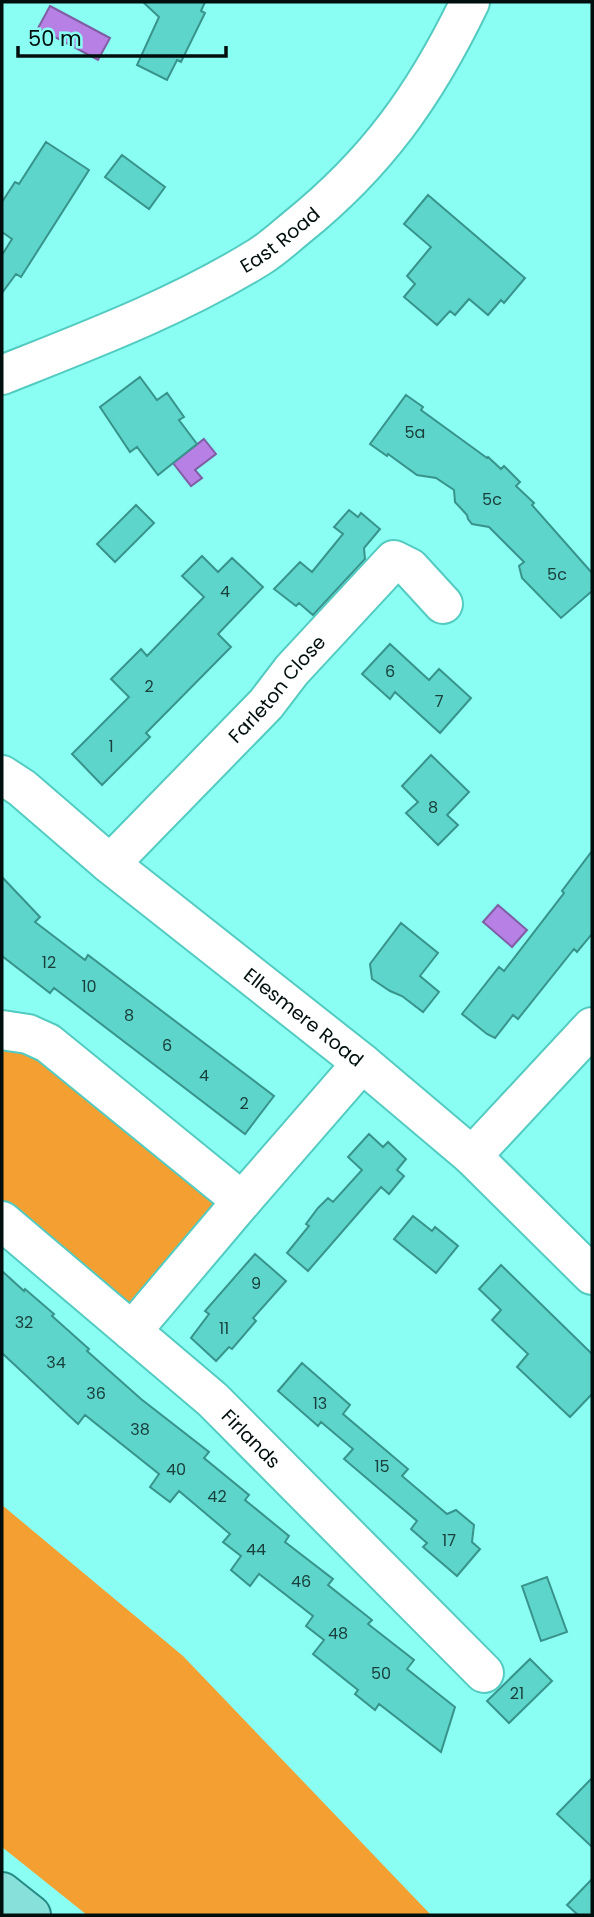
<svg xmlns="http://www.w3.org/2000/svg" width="594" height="1917" font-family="Poppins,sans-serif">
	<rect width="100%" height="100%" fill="#8afef3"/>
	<!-- forest -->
	<path fill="#f49f31" d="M 2,1030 L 242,1201 L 132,1331 L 2,1221 Z
		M 2,1505 L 183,1656 L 431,1915 L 87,1915 L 2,1847 Z"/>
	<!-- water -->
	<path fill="#b680e5" stroke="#7f5ea4" stroke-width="2" d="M 50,6 L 110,38 L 98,60 L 38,28 Z
		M 204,439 L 216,454 L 195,470 L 202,478 L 191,486 L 173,463 Z
		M 498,905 L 527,930 L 512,947 L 483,922 Z"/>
	<!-- building -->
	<path fill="#5ed5ca" stroke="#38938b" stroke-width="2" d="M 143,2 L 205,2 L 201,11 L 205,13 L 181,62 L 177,60 L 167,80 L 137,65 L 159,17 Z
		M 46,142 L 89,170 L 21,277 L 16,274 L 2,293 L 2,255 L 12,239 L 2,232 L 2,202 L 15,182 L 19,184 Z
		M 122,155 L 165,187 L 149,209 L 105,177 Z
		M 428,195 L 525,278 L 504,303 L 501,300 L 488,315 L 469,299 L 455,315 L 450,311 L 437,325 L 404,297 L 415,284 L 407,276 L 431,247 L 404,224 Z
		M 140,377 L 157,400 L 167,393 L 184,417 L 179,420 L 197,444 L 158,475 L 137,447 L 130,452 L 100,407 Z
		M 406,395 L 423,407 L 421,410 L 487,458 L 488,457 L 501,469 L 504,466 L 520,482 L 516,486 L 534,503 L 532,505 L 592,573 L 592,591 L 561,618 L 522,578 L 519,566 L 524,562 L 489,527 L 472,524 L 468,519 L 467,515 L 455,502 L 454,490 L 436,478 L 417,475 L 388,454 L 387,456 L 370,444 Z
		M 136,505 L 154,523 L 115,562 L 97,544 Z
		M 349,510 L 358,517 L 361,513 L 380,529 L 364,548 L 365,559 L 313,615 L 299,603 L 296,606 L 274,589 L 300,562 L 312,572 L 343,534 L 334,527 Z
		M 202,556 L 218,572 L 232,558 L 263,587 L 218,634 L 231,647 L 146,733 L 150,737 L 102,785 L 72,754 L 129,697 L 111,679 L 141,649 L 147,656 L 204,597 L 182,576 Z
		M 390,644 L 429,680 L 439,669 L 471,698 L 440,733 L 395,692 L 390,699 L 362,674 Z
		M 431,755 L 469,792 L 447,815 L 458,825 L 438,845 L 406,813 L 418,802 L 402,786 Z
		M 592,851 L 592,934 L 577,952 L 574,949 L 518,1019 L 513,1015 L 495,1038 L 487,1034 L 462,1014 L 499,967 L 504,971 L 564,893 L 562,891 Z
		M 2,877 L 40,917 L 35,922 L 85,960 L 88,955 L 274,1096 L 245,1134 L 54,988 L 50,993 L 2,956 Z
		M 401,923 L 438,953 L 420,976 L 439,992 L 423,1012 L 402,996 L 390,991 L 372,979 L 370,964 Z
		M 369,1134 L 383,1147 L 388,1142 L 406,1159 L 397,1170 L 404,1176 L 389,1194 L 381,1187 L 308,1271 L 287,1253 L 309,1226 L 306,1224 L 318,1208 L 328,1198 L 333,1202 L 362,1170 L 348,1157 Z
		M 413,1216 L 432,1231 L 435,1227 L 458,1246 L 436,1273 L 394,1239 Z
		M 255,1254 L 286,1281 L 253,1318 L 256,1321 L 232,1349 L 229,1347 L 216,1361 L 191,1338 L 209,1314 L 205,1311 Z
		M 501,1265 L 592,1354 L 592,1394 L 570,1417 L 517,1367 L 528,1354 L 492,1320 L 501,1310 L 479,1289 Z
		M 2,1271 L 24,1291 L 25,1289 L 54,1314 L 52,1316 L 89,1349 L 87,1351 L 141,1399 L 209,1452 L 204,1458 L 249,1495 L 245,1500 L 289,1536 L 285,1542 L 333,1579 L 328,1585 L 372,1620 L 368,1624 L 414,1660 L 407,1669 L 455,1707 L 441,1752 L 379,1704 L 375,1710 L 355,1694 L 358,1690 L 313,1654 L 324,1640 L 306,1626 L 313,1616 L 259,1574 L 250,1586 L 231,1570 L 241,1556 L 223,1542 L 230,1534 L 179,1491 L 170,1502 L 150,1487 L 159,1474 L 85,1415 L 78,1424 L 2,1353 Z
		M 302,1363 L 350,1405 L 343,1414 L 408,1469 L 402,1476 L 447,1514 L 456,1510 L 474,1525 L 472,1542 L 480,1549 L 457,1576 L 423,1547 L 427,1543 L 411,1529 L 417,1521 L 344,1459 L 353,1449 L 321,1422 L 318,1426 L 278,1391 Z
		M 547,1577 L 567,1632 L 541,1641 L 522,1586 Z
		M 530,1659 L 552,1681 L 509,1723 L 487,1701 Z
		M 592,1778 L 592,1847 L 557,1814 Z
		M 592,1879 L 592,1915 L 578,1915 L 567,1905 Z"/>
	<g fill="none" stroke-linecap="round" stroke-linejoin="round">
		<defs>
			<g id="minor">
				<path id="s1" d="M 2,375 C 90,340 178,307 259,257 C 272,249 284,238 296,228 C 377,163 425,95 470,2"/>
				<path id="s2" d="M 2,775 L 22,788 L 110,864 L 362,1063 L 472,1156 L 592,1275"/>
				<path id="s3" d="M 110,864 L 266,704 L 292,670 L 394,560 L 410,568 L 443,604"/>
				<path d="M 2,1030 L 28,1034 L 48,1043 L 242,1201 L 362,1063"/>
				<path d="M 472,1156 L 592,1027"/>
				<path id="s4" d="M 2,1221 L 213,1400 L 484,1673"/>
				<path d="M 132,1331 L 242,1201"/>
			</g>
			<path id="major" d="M 2,1892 L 31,1915"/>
		</defs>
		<!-- minor casing -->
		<use href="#minor" stroke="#53cbc1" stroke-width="42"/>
		<!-- major casing -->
		<use href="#major" stroke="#248a83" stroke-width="42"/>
		<!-- minor -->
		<use href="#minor" stroke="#fff" stroke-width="38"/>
		<!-- major -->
		<use href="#major" stroke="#87e1da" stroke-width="38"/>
	</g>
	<g text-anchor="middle" stroke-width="7" stroke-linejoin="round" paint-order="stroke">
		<!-- number labels -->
		<g font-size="16" fill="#18403d">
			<text x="415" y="438">5a</text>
			<text x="492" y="505">5c</text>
			<text x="557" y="580">5c</text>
			<text x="225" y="597">4</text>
			<text x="390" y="677">6</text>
			<text x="149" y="692">2</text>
			<text x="439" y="707">7</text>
			<text x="111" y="752">1</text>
			<text x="433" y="813">8</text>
			<text x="49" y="968">12</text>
			<text x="89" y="992">10</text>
			<text x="129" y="1021">8</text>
			<text x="167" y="1051">6</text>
			<text x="204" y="1081">4</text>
			<text x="244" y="1109">2</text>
			<text x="256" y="1289">9</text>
			<text x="24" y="1328">32</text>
			<text x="224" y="1334">11</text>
			<text x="56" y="1368">34</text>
			<text x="96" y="1399">36</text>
			<text x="320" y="1409">13</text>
			<text x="140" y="1435">38</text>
			<text x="382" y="1472">15</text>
			<text x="176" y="1475">40</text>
			<text x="217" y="1502">42</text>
			<text x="449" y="1546">17</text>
			<text x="256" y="1555">44</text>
			<text x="301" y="1587">46</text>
			<text x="338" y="1639">48</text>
			<text x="381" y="1679">50</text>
			<text x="517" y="1699">21</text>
		</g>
		<!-- street labels -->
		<g font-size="19" fill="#000f0e" stroke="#8afef3">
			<text dy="7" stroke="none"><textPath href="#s1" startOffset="310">East Road</textPath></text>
			<text dy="7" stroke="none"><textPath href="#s3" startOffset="242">Farleton Close</textPath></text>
			<text dy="7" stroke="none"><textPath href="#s2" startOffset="387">Ellesmere Road</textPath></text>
			<text dy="7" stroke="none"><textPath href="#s4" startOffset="331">Firlands</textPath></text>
		</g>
	</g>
	<!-- border -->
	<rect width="594" height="1917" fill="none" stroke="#000f0e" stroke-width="7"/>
	<!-- scale -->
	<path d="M18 46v10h208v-10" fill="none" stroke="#000f0e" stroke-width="3.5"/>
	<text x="28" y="46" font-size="21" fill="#000f0e" stroke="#8afef3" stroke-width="5" paint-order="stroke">50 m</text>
</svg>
